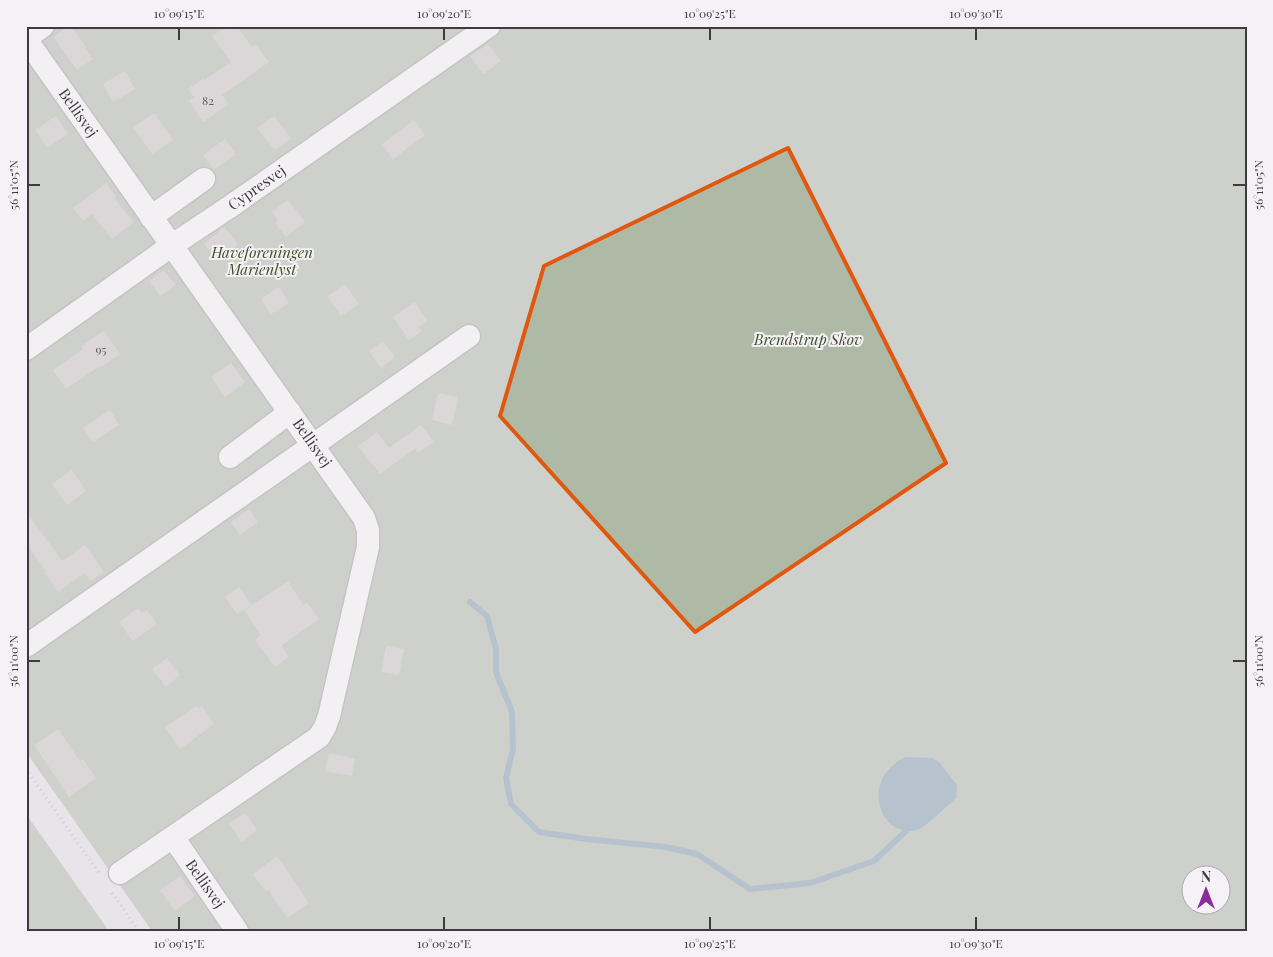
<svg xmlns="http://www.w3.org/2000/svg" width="1273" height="957" font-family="'Playfair Display',serif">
	<rect width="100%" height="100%" fill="#e8e4ea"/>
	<!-- green -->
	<path fill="#afbaa6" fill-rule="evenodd" d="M 26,26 L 1247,26 L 1247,931 L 152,931 L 26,752 ZM 1190,874 L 1220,874 L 1220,904 L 1190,904 Z
		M 26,814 L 109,931 L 26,931 Z"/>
	<!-- water -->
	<path fill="#7d9ab0" d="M 905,757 L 933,758 L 939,762 L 957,785 L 956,798 C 948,805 925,828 917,830 C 889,837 872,805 881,782 C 885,771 895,762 905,757 Z"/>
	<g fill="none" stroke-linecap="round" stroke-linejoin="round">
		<!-- stream -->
		<path stroke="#7d9ab0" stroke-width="6" d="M 470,602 L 487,616 L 496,649 L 496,672 L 512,712 L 513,749 L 506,778 L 511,804 L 539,832 L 586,839 L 666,847 L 697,854 L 750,889 L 810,883 L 874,861 L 906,831"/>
	</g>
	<!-- building -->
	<path fill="#cdc5c3" d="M 68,26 L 71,26 L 86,47 L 85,48 L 93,59 L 77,70 L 53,37 Z
		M 227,26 L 237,26 L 252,47 L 256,45 L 269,62 L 222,95 L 229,104 L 203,122 L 189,101 L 194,97 L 188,89 L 204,78 L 205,80 L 231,62 L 212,36 Z
		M 488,44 L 501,61 L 483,74 L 470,56 Z
		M 125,71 L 135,89 L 113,102 L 103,84 Z
		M 154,113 L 173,140 L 152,154 L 133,127 Z
		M 56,116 L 68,134 L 47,148 L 35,130 Z
		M 274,116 L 291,138 L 275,150 L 257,128 Z
		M 414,120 L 425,135 L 393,159 L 382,144 Z
		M 225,139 L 236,154 L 214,170 L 203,155 Z
		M 106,183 L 116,196 L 114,198 L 134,222 L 112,239 L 92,214 L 83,221 L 73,208 Z
		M 288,200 L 305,222 L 286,237 L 275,223 L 278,220 L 272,212 Z
		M 224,227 L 238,244 L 224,255 L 221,251 L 214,256 L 204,244 Z
		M 164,270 L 175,285 L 160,296 L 149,281 Z
		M 345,284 L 359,304 L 341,316 L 327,296 Z
		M 279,287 L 289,303 L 271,314 L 261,299 Z
		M 415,302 L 428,321 L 419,327 L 422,331 L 409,340 L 393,317 Z
		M 104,331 L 120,354 L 101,367 L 100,366 L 66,389 L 53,370 L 83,349 L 81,346 Z
		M 383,341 L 395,357 L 381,368 L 369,351 Z
		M 231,363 L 245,382 L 225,397 L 211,377 Z
		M 438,393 L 458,397 L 452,425 L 432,420 Z
		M 110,410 L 119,425 L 93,442 L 83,428 Z
		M 421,425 L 434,442 L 418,453 L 415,449 L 380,474 L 358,446 L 377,432 L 389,448 Z
		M 72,470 L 86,491 L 67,505 L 52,484 Z
		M 249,509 L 258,522 L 240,535 L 231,522 Z
		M 26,511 L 62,561 L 85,545 L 104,572 L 90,581 L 85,573 L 58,592 L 44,572 L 46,571 L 26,543 Z
		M 288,581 L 303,605 L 307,603 L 319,619 L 281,646 L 289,657 L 275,667 L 255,640 L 261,635 L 244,610 Z
		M 239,587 L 251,605 L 237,614 L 225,597 Z
		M 138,608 L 142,613 L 147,610 L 157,624 L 133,641 L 119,622 Z
		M 386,646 L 404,649 L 399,675 L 381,672 Z
		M 167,658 L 180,675 L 166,687 L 152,669 Z
		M 196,706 L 199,709 L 202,706 L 214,724 L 180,749 L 165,727 Z
		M 58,729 L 80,761 L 83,759 L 96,778 L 69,797 L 34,745 Z
		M 329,753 L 355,759 L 352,776 L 325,771 Z
		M 245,813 L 257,830 L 241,842 L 229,824 Z
		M 277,856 L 309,903 L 288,918 L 268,890 L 266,892 L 253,874 Z
		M 180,876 L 195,896 L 175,911 L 160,890 Z"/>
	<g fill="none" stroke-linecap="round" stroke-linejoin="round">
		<defs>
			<path id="minor" d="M 26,38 L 43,26
				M 26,39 L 364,518 L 368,530 L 368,547 L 329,716 L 325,727 L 319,737 L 120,873
				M 151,217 L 204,179
				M 26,349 L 171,246 L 231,206 L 489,26
				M 230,457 L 290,412
				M 26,646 L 469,336
				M 173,837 L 237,931"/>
		</defs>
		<!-- minor casing -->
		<use href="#minor" stroke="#9e9a9f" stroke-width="25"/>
		<!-- path -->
		<path stroke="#b3b0b5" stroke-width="3" stroke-dasharray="1 4" stroke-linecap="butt" d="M 103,26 L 127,60
			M 408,26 L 422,47
			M 1097,26 L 1164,227
			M 291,81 L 318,121
			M 446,81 L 503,162
			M 342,155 L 366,192
			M 243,223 L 269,260
			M 75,231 L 102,270
			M 430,281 L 458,320
			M 126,304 L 152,343
			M 490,342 L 567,354 L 665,338 L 732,320 L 759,318 L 785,326 L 878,374 L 951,393
			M 331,352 L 357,390
			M 26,384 L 138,543
			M 265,504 L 291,541
			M 161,577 L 278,741
			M 50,656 L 77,694
			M 26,769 L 99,873
			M 301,775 L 339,829
			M 112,893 L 139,931
			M 356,931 L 563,26
			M 824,931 L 864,913 L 888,898 L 945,882 L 1028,849 L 1118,803 L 1197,747 L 1247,729
			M 920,931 L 985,906 L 1087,861 L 1128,836 L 1169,807 L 1247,772
			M 1155,931 L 1118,803 L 1089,743 L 1032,677 L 1004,610 L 956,476 L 945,415 L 951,393 L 969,363 L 1002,329 L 1071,290 L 1145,244 L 1232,168 L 1247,158"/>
		<!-- minor -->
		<use href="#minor" stroke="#fff" stroke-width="22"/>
	</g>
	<!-- marked area -->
	<path d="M0 0H1273V957H0ZM 788,148 L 946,463 L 695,632 L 500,416 L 544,266 Z" fill="#e8e4ea" fill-opacity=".55" fill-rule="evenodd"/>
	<path fill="none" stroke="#df580e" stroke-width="4" stroke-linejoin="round" d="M 788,148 L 946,463 L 695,632 L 500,416 L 544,266 Z"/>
	<!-- ticks -->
	<path fill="none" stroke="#3d3b3d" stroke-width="2" d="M 179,28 L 179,40M 444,28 L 444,40M 710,28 L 710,40M 976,28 L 976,40M 28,185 L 40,185M 1233,185 L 1246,185M 28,661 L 40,661M 1233,661 L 1246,661M 179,917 L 179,930M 444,917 L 444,930M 710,917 L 710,930M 976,917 L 976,930"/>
	<g text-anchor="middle" stroke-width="4" stroke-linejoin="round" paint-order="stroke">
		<!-- number labels -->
		<g font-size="12" fill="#615e5e">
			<text x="208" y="105">82</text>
			<text x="101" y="354">95</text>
		</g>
		<!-- street labels -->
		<g font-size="15" fill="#3d3b3d" stroke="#f6f1f7">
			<text transform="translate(78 113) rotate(55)" y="5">Bellisvej</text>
			<text transform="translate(257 188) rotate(-35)" y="5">Cypresvej</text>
			<text transform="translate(312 443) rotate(55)" y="5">Bellisvej</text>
			<text transform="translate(205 884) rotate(55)" y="5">Bellisvej</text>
		</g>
		<!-- park labels -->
		<g font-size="15" font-style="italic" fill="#3a5021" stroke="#f6f1f7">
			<text x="262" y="258">Haveforeningen<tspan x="262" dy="17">Marienlyst</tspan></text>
			<text x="808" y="345">Brendstrup Skov</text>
		</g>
	</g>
	<!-- border -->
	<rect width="1273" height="957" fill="none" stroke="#f6f1f7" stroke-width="55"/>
	<!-- north arrow -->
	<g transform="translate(1206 890)"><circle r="24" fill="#f6f1f7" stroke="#aca8ad"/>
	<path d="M0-4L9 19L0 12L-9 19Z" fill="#892e99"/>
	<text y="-8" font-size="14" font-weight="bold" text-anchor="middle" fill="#3d3b3d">N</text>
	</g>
	<rect x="28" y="28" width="1218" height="902" fill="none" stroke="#3d3b3d" stroke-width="2"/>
	<g font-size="12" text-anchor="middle" fill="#3d3b3d">
		<text x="179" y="18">10°09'15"E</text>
		<text x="444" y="18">10°09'20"E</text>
		<text x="710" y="18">10°09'25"E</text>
		<text x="976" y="18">10°09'30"E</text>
		<text transform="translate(14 185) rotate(-90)" y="4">56°11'05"N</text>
		<text transform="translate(1259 185) rotate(-90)" y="4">56°11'05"N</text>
		<text transform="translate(14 661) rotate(-90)" y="4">56°11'00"N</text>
		<text transform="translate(1259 661) rotate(-90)" y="4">56°11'00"N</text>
		<text x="179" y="948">10°09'15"E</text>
		<text x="444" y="948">10°09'20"E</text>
		<text x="710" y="948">10°09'25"E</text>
		<text x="976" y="948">10°09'30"E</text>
	</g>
</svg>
